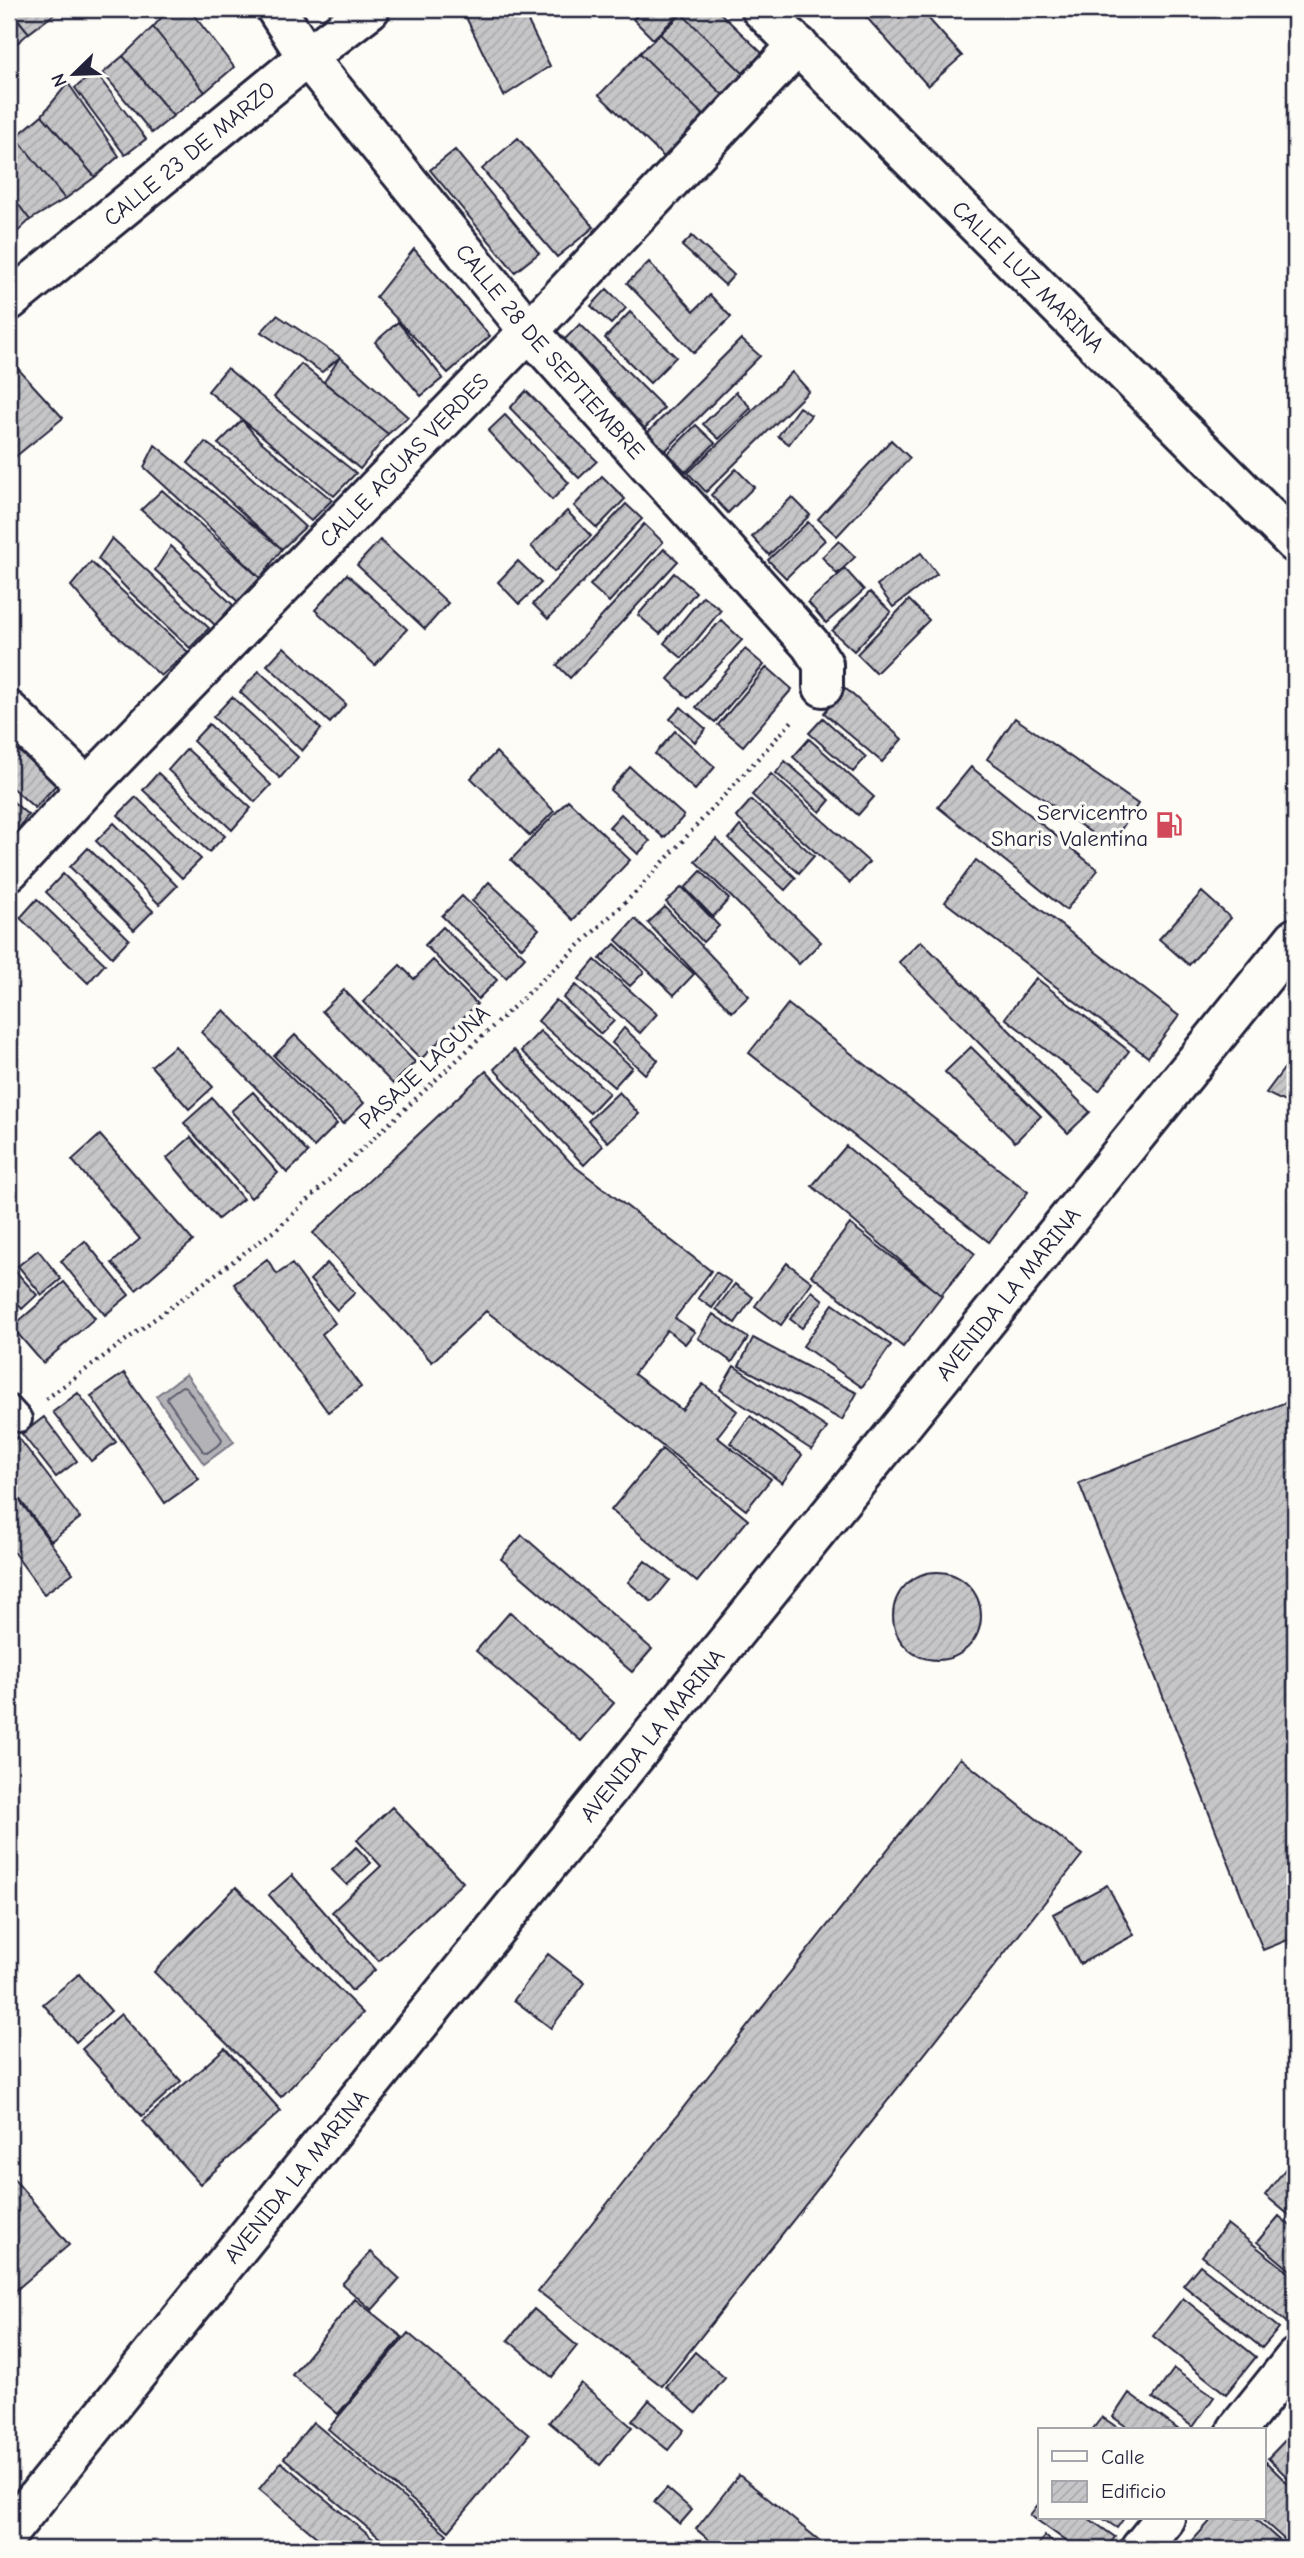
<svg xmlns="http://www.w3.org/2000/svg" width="1304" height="2558" font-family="'Comic Neue',sans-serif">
	<defs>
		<pattern id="building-hatch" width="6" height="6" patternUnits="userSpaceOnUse" patternTransform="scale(1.75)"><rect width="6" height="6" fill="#c6c6c8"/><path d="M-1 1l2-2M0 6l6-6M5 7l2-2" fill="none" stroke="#aaaaad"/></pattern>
	</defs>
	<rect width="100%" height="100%" fill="#fdfcf7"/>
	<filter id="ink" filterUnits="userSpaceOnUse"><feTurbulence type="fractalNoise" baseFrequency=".0143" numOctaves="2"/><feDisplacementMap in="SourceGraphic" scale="14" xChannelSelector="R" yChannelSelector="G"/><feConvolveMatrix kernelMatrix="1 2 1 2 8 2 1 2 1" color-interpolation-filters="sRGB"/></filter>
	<g filter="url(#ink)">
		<!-- water -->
		<path fill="#b2b2b7" stroke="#787885" stroke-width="2" d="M 186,1374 L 234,1442 L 204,1464 L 156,1396 Z"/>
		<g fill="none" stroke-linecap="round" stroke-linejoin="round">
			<!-- shore -->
			<path stroke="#5c5c6d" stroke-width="2" d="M 182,1386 L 186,1387 L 222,1439 L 221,1443 L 207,1453 L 203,1451 L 167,1399 L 168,1396 Z"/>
		</g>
		<!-- building -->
		<path fill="url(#building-hatch)" stroke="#22223b" stroke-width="2" d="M 9,9 L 29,33 L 9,50 Z
			M 10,9 L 61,9 L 29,33 Z
			M 169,9 L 189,9 L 234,67 L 205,92 L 153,27 Z
			M 462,9 L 522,9 L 550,66 L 504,96 Z
			M 644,9 L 684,9 L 653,39 L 633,19 Z
			M 688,9 L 716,9 L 762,53 L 744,74 L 682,14 Z
			M 859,9 L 920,9 L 962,56 L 928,86 Z
			M 682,14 L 744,74 L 725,97 L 660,34 Z
			M 153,27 L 205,92 L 173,116 L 123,56 Z
			M 660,34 L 725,97 L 707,119 L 640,53 Z
			M 640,53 L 707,119 L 667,160 L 599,95 Z
			M 123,56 L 173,116 L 152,133 L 103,73 Z
			M 95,72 L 146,139 L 125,155 L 75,88 Z
			M 68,83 L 119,156 L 95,177 L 42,115 Z
			M 42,115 L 95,177 L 65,199 L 16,137 Z
			M 16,137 L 65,199 L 30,220 L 9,192 L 9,141 Z
			M 518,138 L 594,227 L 557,257 L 482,169 Z
			M 455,150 L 539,253 L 515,272 L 430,170 Z
			M 9,192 L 30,220 L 9,240 Z
			M 692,236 L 734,275 L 725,285 L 682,246 Z
			M 414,249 L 490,336 L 448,373 L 376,297 Z
			M 649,262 L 694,311 L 710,295 L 731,317 L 694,353 L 627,283 Z
			M 607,289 L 626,308 L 611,324 L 591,306 Z
			M 630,312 L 676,357 L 650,383 L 605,338 Z
			M 277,315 L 340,357 L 322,372 L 261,332 Z
			M 398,322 L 443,378 L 421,396 L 375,342 Z
			M 580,324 L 664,408 L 643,430 L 559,345 Z
			M 741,339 L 760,356 L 664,452 L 646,434 Z
			M 340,357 L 408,417 L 388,434 L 324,382 Z
			M 10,360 L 63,418 L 9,462 L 9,362 Z
			M 301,364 L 388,434 L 360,469 L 274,397 Z
			M 227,368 L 289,420 L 356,473 L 334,496 L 208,391 Z
			M 792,372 L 809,391 L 706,492 L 688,473 Z
			M 526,391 L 597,461 L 579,478 L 510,408 Z
			M 736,392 L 751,408 L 719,439 L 703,424 Z
			M 799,407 L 811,415 L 789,444 L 778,436 Z
			M 505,415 L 569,483 L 552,500 L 488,431 Z
			M 242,420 L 259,440 L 332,500 L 311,521 L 245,464 L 218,444 Z
			M 696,425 L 715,443 L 686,472 L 668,453 Z
			M 891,440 L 910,458 L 837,536 L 818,519 Z
			M 205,442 L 241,468 L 305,527 L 282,549 L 188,463 Z
			M 155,445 L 282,549 L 260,578 L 201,519 L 144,467 Z
			M 736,469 L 754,487 L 728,513 L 711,495 Z
			M 602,476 L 625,499 L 597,528 L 574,506 Z
			M 162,490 L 260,578 L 238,602 L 180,544 L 141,510 Z
			M 792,497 L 810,515 L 769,555 L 752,537 Z
			M 626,504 L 642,519 L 548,619 L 533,604 Z
			M 567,511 L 591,536 L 554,572 L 531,546 Z
			M 808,522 L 825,540 L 786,578 L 768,560 Z
			M 644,524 L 663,542 L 609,602 L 590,585 Z
			M 112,538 L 209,628 L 190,648 L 130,592 L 98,559 Z
			M 380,540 L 448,603 L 425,629 L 357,565 Z
			M 839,541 L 855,557 L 837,574 L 822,557 Z
			M 171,546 L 233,605 L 215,625 L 155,570 Z
			M 664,549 L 678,561 L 570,678 L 557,665 Z
			M 921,553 L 937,574 L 893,607 L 877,585 Z
			M 518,561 L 541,583 L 519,604 L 498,582 Z
			M 91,562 L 188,652 L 161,676 L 103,623 L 71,586 Z
			M 845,569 L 864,590 L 826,623 L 808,602 Z
			M 674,573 L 696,592 L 660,634 L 638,615 Z
			M 347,574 L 407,629 L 375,665 L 315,610 Z
			M 870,592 L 891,612 L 854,651 L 832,631 Z
			M 703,596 L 721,610 L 682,658 L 664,643 Z
			M 909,600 L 929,620 L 876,673 L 857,654 Z
			M 721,620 L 742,640 L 688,698 L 668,679 Z
			M 284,647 L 346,704 L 330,723 L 267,665 Z
			M 745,649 L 764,665 L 715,722 L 696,707 Z
			M 767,667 L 792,689 L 743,746 L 718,725 Z
			M 259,671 L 321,729 L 302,751 L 240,692 Z
			M 845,688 L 902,739 L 882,762 L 824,713 Z
			M 232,697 L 298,757 L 280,778 L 213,717 Z
			M 681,707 L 706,729 L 695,742 L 670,719 Z
			M 823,718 L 866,757 L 853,772 L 809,733 Z
			M 1015,718 L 1138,804 L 1110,846 L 987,759 Z
			M 209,724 L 271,785 L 255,802 L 193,741 Z
			M 675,731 L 715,767 L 695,790 L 655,754 Z
			M 809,739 L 874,797 L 858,815 L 793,757 Z
			M 9,743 L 57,784 L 35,808 L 9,785 Z
			M 187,749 L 251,808 L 232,830 L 168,770 Z
			M 496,752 L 554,811 L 530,836 L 471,778 Z
			M 785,761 L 830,800 L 820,812 L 776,773 Z
			M 630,767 L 684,816 L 664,838 L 610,790 Z
			M 971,767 L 1098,870 L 1066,910 L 938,807 Z
			M 158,773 L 225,836 L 209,852 L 143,790 Z
			M 771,774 L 869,862 L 850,883 L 752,795 Z
			M 136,797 L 201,859 L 182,878 L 118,815 Z
			M 9,798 L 28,815 L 13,837 L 9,833 Z
			M 568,800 L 630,860 L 573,920 L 511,860 Z
			M 751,800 L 814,856 L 799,873 L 736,817 Z
			M 621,814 L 650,841 L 638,854 L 609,827 Z
			M 114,823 L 177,886 L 159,904 L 96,841 Z
			M 740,826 L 796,878 L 785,890 L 729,839 Z
			M 716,839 L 821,942 L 799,964 L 695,861 Z
			M 88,848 L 153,911 L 134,930 L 70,867 Z
			M 976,860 L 1179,1016 L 1148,1057 L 945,902 Z
			M 701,871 L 729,899 L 713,917 L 685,888 Z
			M 63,874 L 129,939 L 112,957 L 46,892 Z
			M 489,882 L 539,929 L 522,948 L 472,901 Z
			M 682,887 L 719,926 L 703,942 L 666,902 Z
			M 1202,892 L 1231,918 L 1189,965 L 1159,939 Z
			M 462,896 L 525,957 L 506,978 L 442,916 Z
			M 37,899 L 105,964 L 88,983 L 20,918 Z
			M 665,907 L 749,996 L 732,1012 L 648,923 Z
			M 635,919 L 694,974 L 674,995 L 616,940 Z
			M 443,927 L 497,980 L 478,999 L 425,945 Z
			M 921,941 L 1090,1112 L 1068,1133 L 899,962 Z
			M 615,944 L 644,972 L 630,986 L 600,959 Z
			M 433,960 L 477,1004 L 421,1059 L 363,1002 L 400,965 L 414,979 Z
			M 595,960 L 657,1014 L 640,1033 L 579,979 Z
			M 1036,978 L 1129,1051 L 1099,1091 L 1005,1018 Z
			M 576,985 L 614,1021 L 601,1034 L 563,998 Z
			M 344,990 L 415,1062 L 393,1084 L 322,1011 Z
			M 556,1000 L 632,1067 L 614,1087 L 538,1021 Z
			M 788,1004 L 1028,1192 L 989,1242 L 749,1053 Z
			M 224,1010 L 337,1124 L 314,1147 L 201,1032 Z
			M 624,1028 L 658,1060 L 645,1074 L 612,1043 Z
			M 540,1031 L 609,1093 L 590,1113 L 521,1051 Z
			M 295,1035 L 364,1103 L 343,1124 L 274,1056 Z
			M 175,1046 L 213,1087 L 189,1109 L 151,1066 Z
			M 971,1047 L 1041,1116 L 1015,1142 L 945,1072 Z
			M 514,1050 L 603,1146 L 584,1165 L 494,1069 Z
			M 1295,1054 L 1295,1107 L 1266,1093 Z
			M 486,1071 L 573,1165 L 711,1271 L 675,1318 L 695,1332 L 685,1344 L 667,1330 L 634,1374 L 682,1410 L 703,1384 L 737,1411 L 717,1437 L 771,1479 L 746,1510 L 486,1311 L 432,1362 L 313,1233 Z
			M 253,1092 L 308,1153 L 287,1173 L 231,1111 Z
			M 619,1092 L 639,1114 L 608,1142 L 588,1121 Z
			M 212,1098 L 278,1173 L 251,1198 L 184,1123 Z
			M 100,1135 L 193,1241 L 136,1290 L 112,1263 L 140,1239 L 72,1160 Z
			M 191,1137 L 243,1199 L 218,1219 L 167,1158 Z
			M 846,1146 L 975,1254 L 941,1295 L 812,1186 Z
			M 850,1224 L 942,1296 L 903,1347 L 811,1275 Z
			M 85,1241 L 129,1295 L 105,1315 L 61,1261 Z
			M 38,1250 L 61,1279 L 42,1295 L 18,1266 Z
			M 267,1259 L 277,1274 L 292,1264 L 335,1323 L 322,1334 L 361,1387 L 328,1412 L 234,1284 Z
			M 327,1263 L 355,1293 L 337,1310 L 310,1280 Z
			M 787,1263 L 812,1282 L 781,1325 L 755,1306 Z
			M 9,1264 L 37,1295 L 22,1309 L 9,1294 Z
			M 716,1272 L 731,1282 L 712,1308 L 698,1298 Z
			M 64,1282 L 95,1318 L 43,1363 L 12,1327 Z
			M 735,1284 L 753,1297 L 735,1323 L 716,1309 Z
			M 812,1291 L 823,1300 L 802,1328 L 790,1319 Z
			M 9,1303 L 19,1314 L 9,1324 Z
			M 833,1304 L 891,1345 L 862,1387 L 803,1346 Z
			M 713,1314 L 748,1338 L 732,1362 L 698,1338 Z
			M 753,1338 L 857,1393 L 842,1420 L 739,1366 Z
			M 734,1366 L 827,1428 L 812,1450 L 720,1390 Z
			M 124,1373 L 199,1479 L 165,1503 L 91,1396 Z
			M 78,1393 L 116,1442 L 91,1461 L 53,1412 Z
			M 1289,1401 L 1295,1418 L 1295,1937 L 1263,1950 L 1079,1483 Z
			M 750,1416 L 802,1455 L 782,1483 L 730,1443 Z
			M 44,1417 L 77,1461 L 56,1477 L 22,1434 Z
			M 18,1437 L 80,1518 L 51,1541 L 9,1485 L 9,1444 Z
			M 662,1449 L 748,1520 L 697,1582 L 611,1510 Z
			M 11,1489 L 73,1573 L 44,1594 L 9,1546 L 9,1491 Z
			M 522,1535 L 652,1649 L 632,1672 L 501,1559 Z
			M 645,1561 L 670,1580 L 652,1602 L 628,1582 Z
			M893 1616a44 44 0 1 1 88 0a44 44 0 1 1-88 0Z
			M 510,1612 L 614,1703 L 581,1741 L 476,1651 Z
			M 960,1758 L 1082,1855 L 662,2386 L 538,2291 Z
			M 392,1807 L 463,1882 L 379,1961 L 332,1912 L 381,1866 L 357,1840 Z
			M 356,1847 L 371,1863 L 347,1885 L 332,1870 Z
			M 292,1875 L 375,1970 L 352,1991 L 269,1895 Z
			M 1107,1885 L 1134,1935 L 1080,1964 L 1053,1914 Z
			M 236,1887 L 363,2013 L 281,2097 L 154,1972 Z
			M 548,1954 L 585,1983 L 551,2028 L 514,2000 Z
			M 79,1974 L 111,2011 L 76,2042 L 43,2004 Z
			M 121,2014 L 181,2081 L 142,2116 L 82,2049 Z
			M 225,2048 L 281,2111 L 200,2184 L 143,2121 Z
			M 1287,2167 L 1295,2174 L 1295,2220 L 1265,2195 Z
			M 9,2173 L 69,2245 L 9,2296 Z
			M 1279,2216 L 1295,2230 L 1295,2274 L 1257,2242 Z
			M 1227,2224 L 1295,2277 L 1295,2317 L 1290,2325 L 1202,2256 Z
			M 371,2252 L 400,2279 L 372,2310 L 342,2284 Z
			M 1200,2265 L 1279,2328 L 1262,2348 L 1183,2285 Z
			M 1183,2298 L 1256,2357 L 1226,2394 L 1153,2336 Z
			M 355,2299 L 402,2337 L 338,2414 L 292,2375 Z
			M 534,2309 L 577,2346 L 552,2377 L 508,2340 Z
			M 408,2333 L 529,2435 L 449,2531 L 328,2429 Z
			M 695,2352 L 725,2378 L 696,2413 L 666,2387 Z
			M 1174,2369 L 1214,2397 L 1193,2427 L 1153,2398 Z
			M 581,2383 L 632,2427 L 600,2465 L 549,2422 Z
			M 1129,2393 L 1179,2430 L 1131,2430 L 1113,2417 Z
			M 649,2400 L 684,2430 L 668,2450 L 632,2421 Z
			M 1102,2417 L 1121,2430 L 1092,2430 Z
			M 313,2422 L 447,2534 L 434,2549 L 393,2549 L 284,2458 Z
			M 1295,2430 L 1295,2485 L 1268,2458 Z
			M 1265,2461 L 1295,2491 L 1295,2549 L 1260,2518 L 1264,2518 Z
			M 281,2462 L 378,2543 L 372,2549 L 331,2549 L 259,2489 Z
			M 739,2475 L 830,2549 L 720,2549 L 696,2529 Z
			M 667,2488 L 692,2510 L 680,2524 L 654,2502 Z
			M 1040,2502 L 1040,2518 L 1088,2518 L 1115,2537 L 1106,2549 L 1077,2549 L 1030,2515 Z
			M 1102,2518 L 1124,2518 L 1117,2528 Z
			M 1213,2518 L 1254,2518 L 1289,2549 L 1185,2549 Z
			M 1045,2536 L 1061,2549 L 1034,2549 Z"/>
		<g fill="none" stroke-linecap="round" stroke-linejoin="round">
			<defs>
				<path id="lane" d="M 9,1408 L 19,1419"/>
				<g id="street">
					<path id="s1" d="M 276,9 L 307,57 L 529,331 L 810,644 L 823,664 L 823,687"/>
					<path id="s2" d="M 761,9 L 1295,543"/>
					<path id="s3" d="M 9,301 L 307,57 L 370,9"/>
					<path d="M 9,711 L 87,787"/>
					<path id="s4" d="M 9,871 L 87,787 L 529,331 L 798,45"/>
					<path d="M 1237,2430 L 1295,2358"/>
					<path d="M 1140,2549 L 1165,2518"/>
				</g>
				<g id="secondary">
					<path id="s5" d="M 9,2532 L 1295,938"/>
				</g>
			</defs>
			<!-- lane casing -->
			<use href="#lane" stroke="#22223b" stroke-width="30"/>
			<!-- street casing -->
			<use href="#street" stroke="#22223b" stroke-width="44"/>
			<!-- secondary casing -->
			<use href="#secondary" stroke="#22223b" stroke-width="44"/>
			<!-- path -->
			<path stroke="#22223b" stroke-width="4.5" stroke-dasharray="2 5" stroke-linecap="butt" d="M 46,1399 L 278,1228 L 635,893 L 794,719"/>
			<!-- lane -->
			<use href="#lane" stroke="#fdfcf7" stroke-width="24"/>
			<!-- street -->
			<use href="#street" stroke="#fdfcf7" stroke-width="38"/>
			<!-- secondary -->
			<use href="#secondary" stroke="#fdfcf7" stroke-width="38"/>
		</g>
	</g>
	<!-- icons -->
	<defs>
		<symbol id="fuel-bare" viewBox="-9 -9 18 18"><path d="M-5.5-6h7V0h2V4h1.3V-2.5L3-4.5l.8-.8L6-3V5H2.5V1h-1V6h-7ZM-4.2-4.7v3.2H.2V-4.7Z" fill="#d1495b" stroke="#fdfcf7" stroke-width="2.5" paint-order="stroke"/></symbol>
	</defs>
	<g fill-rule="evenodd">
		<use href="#fuel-bare" x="1150" y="806" width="38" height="38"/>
	</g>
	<g text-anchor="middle" stroke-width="7" stroke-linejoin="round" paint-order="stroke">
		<!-- street labels -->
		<g font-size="23" fill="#22223b" stroke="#fdfcf7">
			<text dy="8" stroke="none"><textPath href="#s3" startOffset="233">CALLE 23 DE MARZO</textPath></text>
			<text dy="8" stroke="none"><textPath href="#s2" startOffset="378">CALLE LUZ MARINA</textPath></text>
			<text dy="8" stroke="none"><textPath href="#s1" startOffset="439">CALLE 28 DE SEPTIEMBRE</textPath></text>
			<text dy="8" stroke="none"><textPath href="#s4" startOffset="570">CALLE AGUAS VERDES</textPath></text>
			<text transform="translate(424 1067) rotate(-43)" y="8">PASAJE LAGUNA</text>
			<text dy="8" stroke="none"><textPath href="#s5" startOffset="1591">AVENIDA LA MARINA</textPath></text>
			<text dy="8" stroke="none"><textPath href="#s5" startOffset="1024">AVENIDA LA MARINA</textPath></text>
			<text dy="8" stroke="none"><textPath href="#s5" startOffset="457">AVENIDA LA MARINA</textPath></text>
		</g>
		<!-- poi labels -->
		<g font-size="23" fill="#22223b" stroke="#fdfcf7" text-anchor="end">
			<text x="1148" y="820">Servicentro<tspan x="1148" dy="26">Sharis Valentina</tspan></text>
		</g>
	</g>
	<!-- margin -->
	<rect width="1304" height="2558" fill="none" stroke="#fdfcf7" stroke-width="35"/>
	<rect x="18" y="18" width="1269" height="2523" fill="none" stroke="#22223b" stroke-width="2.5" filter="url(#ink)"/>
	<!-- legend -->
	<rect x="1038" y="2428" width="228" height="91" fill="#fdfcf7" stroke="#a5a5ac" stroke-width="2"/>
	<rect x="1052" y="2451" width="35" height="10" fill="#fdfcf7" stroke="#a5a5ac" stroke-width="2"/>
	<text x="1101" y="2464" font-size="21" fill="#22223b">Calle</text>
	<rect x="1052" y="2481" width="35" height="21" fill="url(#building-hatch)" stroke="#a5a5ac" stroke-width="2"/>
	<text x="1101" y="2498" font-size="21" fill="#22223b">Edificio</text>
	<!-- north arrow -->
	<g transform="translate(74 74) rotate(247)" stroke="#fdfcf7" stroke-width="5" paint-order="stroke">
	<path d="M0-5L12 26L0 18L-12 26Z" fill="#22223b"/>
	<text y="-10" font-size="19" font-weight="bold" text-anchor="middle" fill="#22223b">N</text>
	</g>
</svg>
